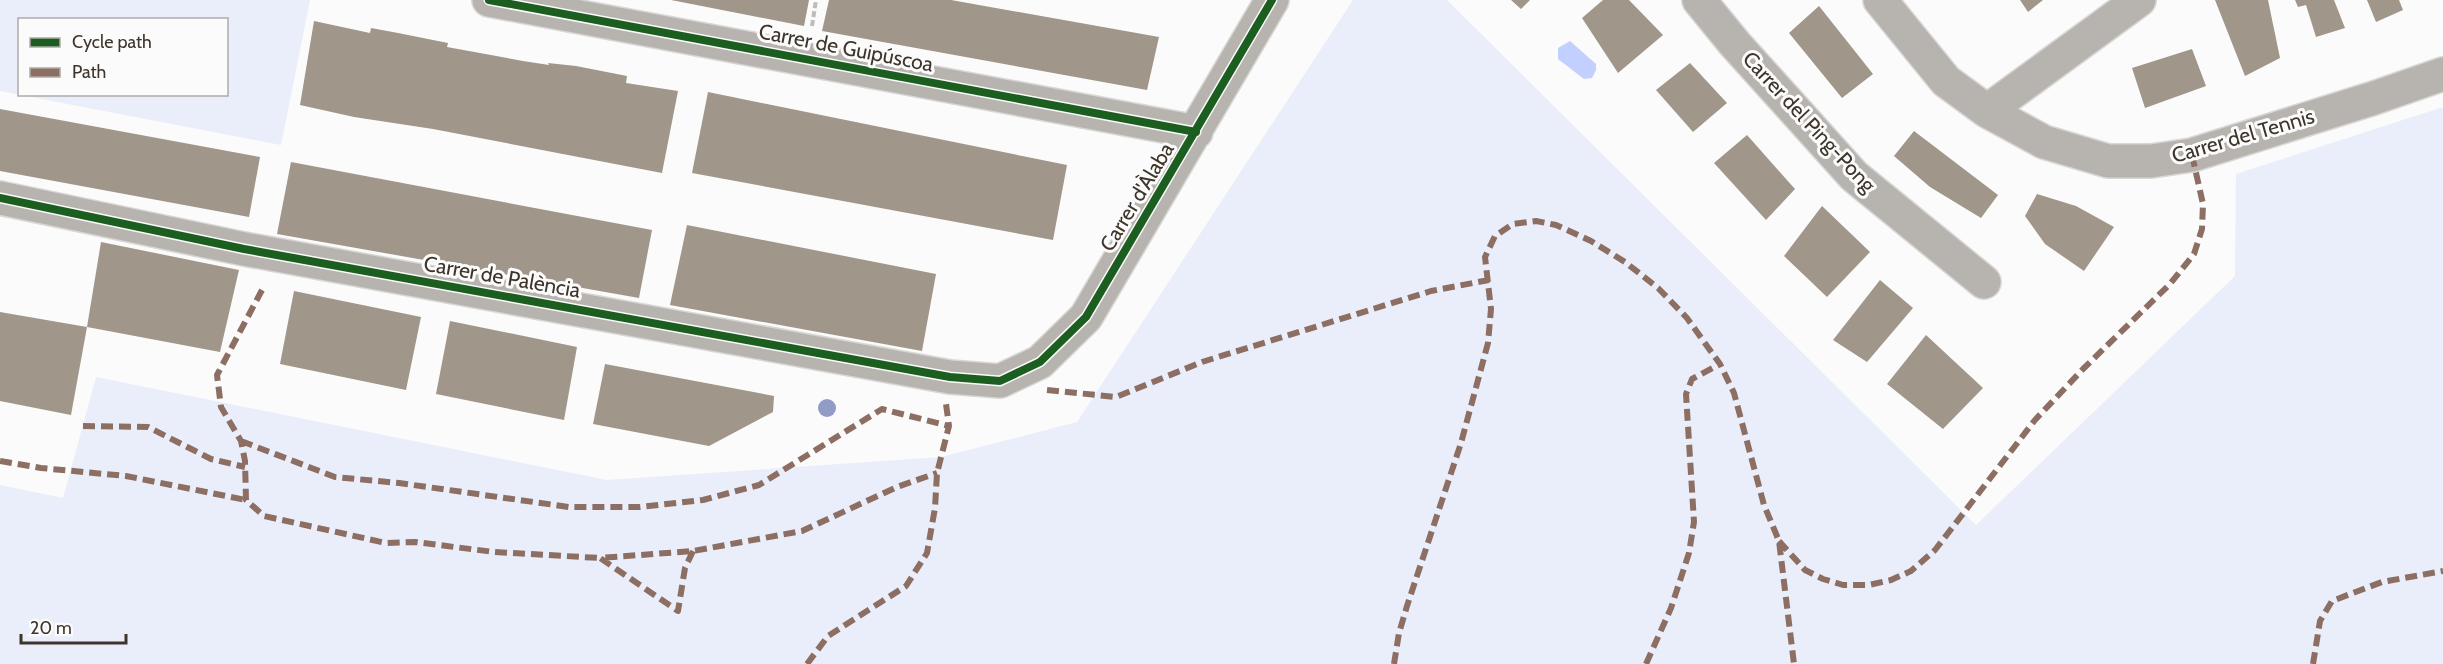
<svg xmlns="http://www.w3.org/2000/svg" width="2443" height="664" font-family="Cabin,sans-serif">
	<rect width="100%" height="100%" fill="#fbfbfb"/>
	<!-- green -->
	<path fill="#e9eefa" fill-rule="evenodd" d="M 0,0 L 310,0 L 281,145 L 0,91 ZM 20,20 L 226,20 L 226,94 L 20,94 Z
		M 1353,0 L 1447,0 L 1976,525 L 2235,276 L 2236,174 L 2443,107 L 2443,664 L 0,664 L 0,485 L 63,498 L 96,377 L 607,480 L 941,457 L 1077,422 Z"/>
	<!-- water -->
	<path fill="#c1d0fe" d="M 1570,41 L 1596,64 L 1596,70 L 1592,78 L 1584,79 L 1558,59 L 1558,48 Z"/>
	<!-- building -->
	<path fill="#a0968a" d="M 671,0 L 809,0 L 804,26 Z
		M 829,0 L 951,0 L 1159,37 L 1147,90 L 822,31 Z
		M 1511,0 L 1530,0 L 1521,9 Z
		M 1603,0 L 1629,0 L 1663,35 L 1618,73 L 1582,18 Z
		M 2020,0 L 2043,0 L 2028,12 Z
		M 2215,0 L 2268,0 L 2280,58 L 2245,76 Z
		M 2295,0 L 2334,0 L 2345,28 L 2316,37 L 2306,5 L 2298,7 Z
		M 2367,0 L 2399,0 L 2403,10 L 2376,22 Z
		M 1819,6 L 1873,74 L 1842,98 L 1789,33 Z
		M 314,21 L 370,33 L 371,28 L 398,33 L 448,43 L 447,47 L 523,61 L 549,65 L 548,63 L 576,66 L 627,76 L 626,83 L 678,91 L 662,173 L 433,129 L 354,117 L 300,105 Z
		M 2192,49 L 2206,86 L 2145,108 L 2132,68 Z
		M 1690,63 L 1727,103 L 1693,132 L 1656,90 Z
		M 708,92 L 1067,165 L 1053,240 L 692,173 Z
		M 0,109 L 260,157 L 249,217 L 0,171 Z
		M 1914,131 L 1998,195 L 1981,218 L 1930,187 L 1894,156 Z
		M 1747,135 L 1795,189 L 1766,220 L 1714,163 Z
		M 291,162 L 652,230 L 639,298 L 277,234 Z
		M 2037,194 L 2076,206 L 2114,227 L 2084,271 L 2045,244 L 2025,216 Z
		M 1822,206 L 1870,252 L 1827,297 L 1784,256 Z
		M 687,225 L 936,274 L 922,351 L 670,305 Z
		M 101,242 L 239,270 L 220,352 L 87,327 Z
		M 1880,280 L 1913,308 L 1867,362 L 1833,340 Z
		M 294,291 L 421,317 L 406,390 L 280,364 Z
		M 0,312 L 87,327 L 71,415 L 0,401 Z
		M 450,321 L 577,347 L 564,420 L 436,394 Z
		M 1926,335 L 1983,388 L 1943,429 L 1887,384 Z
		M 605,364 L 774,396 L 773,412 L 709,446 L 593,424 Z"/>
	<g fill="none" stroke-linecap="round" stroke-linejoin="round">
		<defs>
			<path id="minor" d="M 489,0 L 1196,132
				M 1699,0 L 1735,44 L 1854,176 L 1984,282
				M 1880,0 L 1946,81 L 1987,111 L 2044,142 L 2108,161 L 2151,161 L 2192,155 L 2374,98 L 2443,74
				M 1987,111 L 2139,0
				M 0,198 L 244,249 L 950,377 L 1000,381 L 1040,362 L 1086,317 L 1272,0"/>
		</defs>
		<!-- minor casing -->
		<use href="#minor" stroke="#d9d7d5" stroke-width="36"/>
		<!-- path -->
		<path stroke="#bebcba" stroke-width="4" stroke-dasharray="6 3" stroke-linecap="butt" d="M 812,26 L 816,0"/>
		<!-- minor -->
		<use href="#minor" stroke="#b7b4b0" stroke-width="33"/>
		<!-- quiet -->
		<path stroke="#8d6e63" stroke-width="6" stroke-dasharray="12 6" stroke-linecap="butt" d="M 262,290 L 217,375 L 221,407 L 241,441 L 245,461 L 246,500 L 264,516 L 386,543 L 415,542 L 494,552 L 600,558
			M 1047,390 L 1116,397 L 1202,362 L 1431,291 L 1489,280
			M 83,426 L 148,427 L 211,459 L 245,467
			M 241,441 L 335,477 L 399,483 L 569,507 L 640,507 L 703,500 L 759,485 L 882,409 L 949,426
			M 0,461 L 41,468 L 126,476 L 246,500
			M 1779,541 L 1805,570 L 1823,579 L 1843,585 L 1869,585 L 1891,580 L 1911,571 L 1935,550 L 2035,420 L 2083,369 L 2170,284 L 2194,254 L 2202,229 L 2203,204 L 2192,155
			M 693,551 L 685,568 L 678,611 L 600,558 L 693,551 L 802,531 L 897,487 L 937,473
			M 807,664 L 828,636 L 906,586 L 927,553 L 935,508 L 937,473 L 949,426 L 946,404
			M 1394,664 L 1399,633 L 1407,606 L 1461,443 L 1488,343 L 1491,309 L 1485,257 L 1495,236 L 1513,224 L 1536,221 L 1556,225 L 1591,241 L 1625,262 L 1658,288 L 1687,318 L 1720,364 L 1734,393 L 1764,505 L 1779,541 L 1794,664
			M 1646,664 L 1671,608 L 1689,553 L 1694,522 L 1686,394 L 1692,379 L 1720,364
			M 2313,664 L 2320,621 L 2332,601 L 2382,582 L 2443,571"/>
		<defs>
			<path id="cycleway" d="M 489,0 L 1196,132
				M 0,198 L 244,249 L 950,377 L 1000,381 L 1040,362 L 1086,317 L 1272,0"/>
		</defs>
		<!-- cycleway casing -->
		<use href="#cycleway" stroke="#fbfbfb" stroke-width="11"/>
		<!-- cycleway -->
		<use href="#cycleway" stroke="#1b5e20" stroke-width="8"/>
	</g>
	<!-- trees -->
	<circle fill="#919cc6" cx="827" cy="408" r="9"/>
	<g text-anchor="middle" stroke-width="6" stroke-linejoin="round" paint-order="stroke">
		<!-- street labels -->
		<g font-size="21" fill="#3e342a" stroke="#fbfbfb">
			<text transform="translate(846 48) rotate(11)" y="7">Carrer de Guipúscoa</text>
			<text transform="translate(1809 122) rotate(47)" y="7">Carrer del Ping-Pong</text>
			<text transform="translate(2243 136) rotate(-16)" y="7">Carrer del Tennis</text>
			<text transform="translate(1137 197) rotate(-59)" y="7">Carrer d'Àlaba</text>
			<text transform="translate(502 277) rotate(10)" y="7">Carrer de Palència</text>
		</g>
	</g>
	<!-- legend -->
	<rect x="18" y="18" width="210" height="78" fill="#fbfbfb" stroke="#afaba7" stroke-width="1.5"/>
	<rect x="30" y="38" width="30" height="9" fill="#1b5e20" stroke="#afaba7" stroke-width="1.5"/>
	<text x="72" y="48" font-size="18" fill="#3e342a">Cycle path</text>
	<rect x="30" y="68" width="30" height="9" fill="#8d6e63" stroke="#afaba7" stroke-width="1.5"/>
	<text x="72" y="78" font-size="18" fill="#3e342a">Path</text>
	<!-- scale -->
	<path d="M21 634v9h105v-9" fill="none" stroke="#3e342a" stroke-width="3"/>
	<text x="30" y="634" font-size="18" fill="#3e342a" stroke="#fbfbfb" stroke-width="4.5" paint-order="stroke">20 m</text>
</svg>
